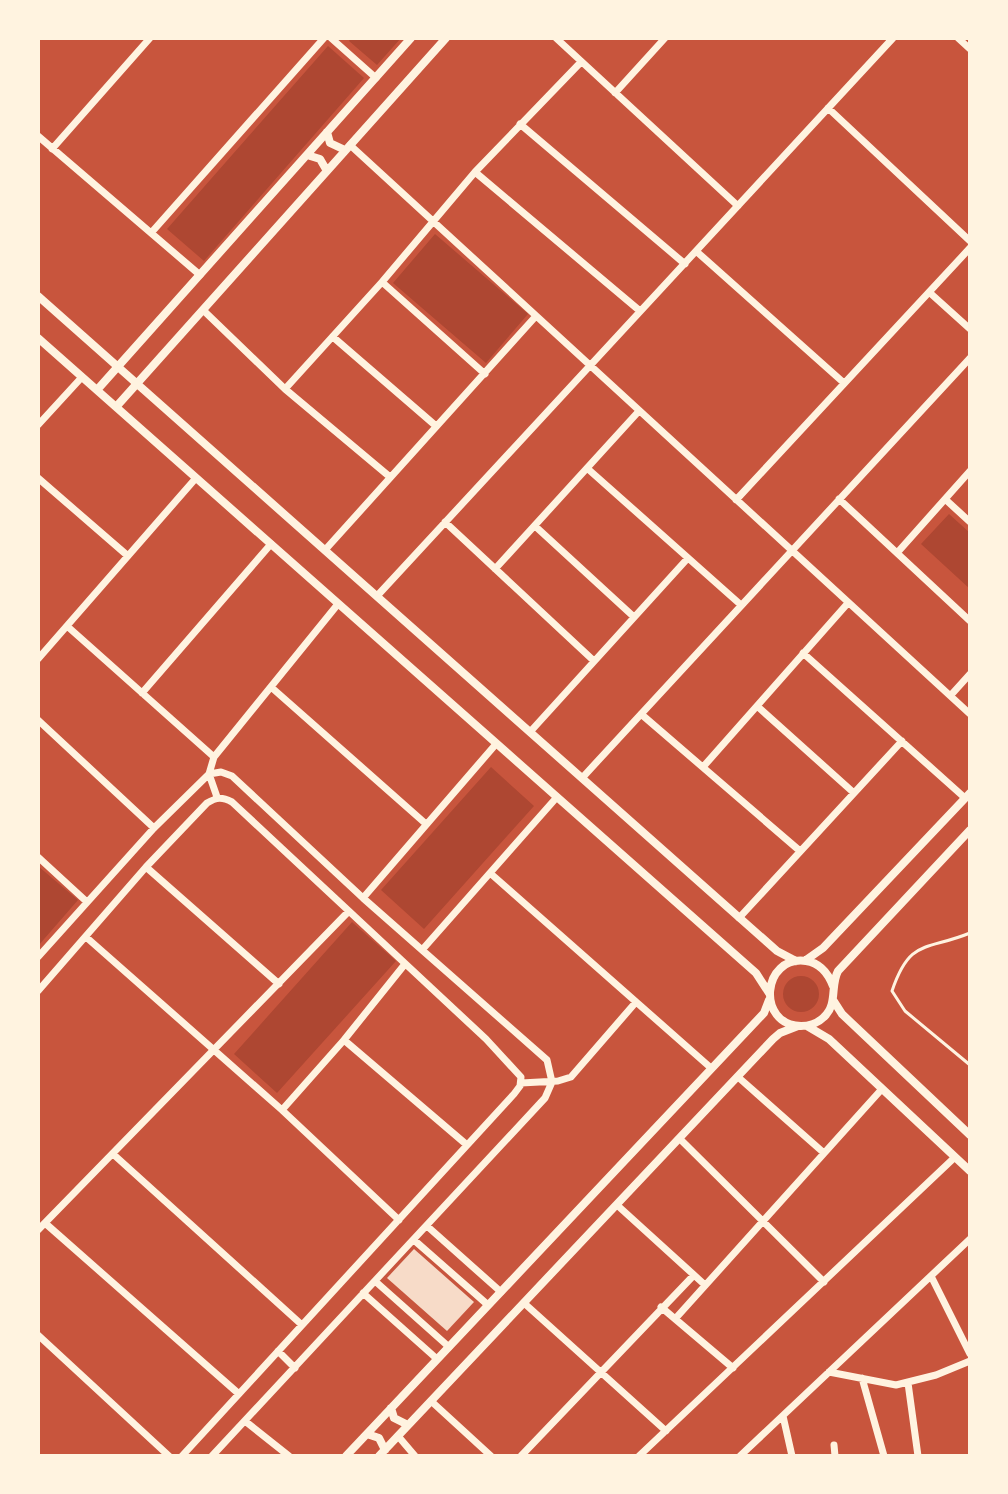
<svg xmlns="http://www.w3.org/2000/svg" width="1008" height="1494" font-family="Spectral,serif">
	<rect width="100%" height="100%" fill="#c8553d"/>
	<!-- green -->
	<path fill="#ae4732" d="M 351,38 L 401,38 L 377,65 L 349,41 Z
		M 328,46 L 364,78 L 204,261 L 167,229 Z
		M 435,234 L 528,314 L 486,363 L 393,283 Z
		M 949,514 L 970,533 L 970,589 L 921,544 Z
		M 491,767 L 534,806 L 424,929 L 381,890 Z
		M 38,866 L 78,900 L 38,946 Z
		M 352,922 L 396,961 L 277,1093 L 234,1054 Z
		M783 994a18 18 0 1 1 36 0a18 18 0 1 1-36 0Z"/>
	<!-- building -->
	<path fill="#f7dbc8" d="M 414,1249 L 474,1302 L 447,1331 L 387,1278 Z"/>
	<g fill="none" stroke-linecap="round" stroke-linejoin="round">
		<!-- service -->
		<path stroke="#fff3e0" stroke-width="3" d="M 970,933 C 926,951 910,938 892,991 L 905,1011 L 970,1065"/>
		<!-- minor -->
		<path stroke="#fff3e0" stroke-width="7" d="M 331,38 L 376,78
			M 556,38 L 738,206
			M 958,38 L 970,49
			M 615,93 L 665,38
			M 828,108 L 970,241
			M 520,124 L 685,264
			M 38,136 L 200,275
			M 350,145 L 970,714
			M 52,149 L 150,38
			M 475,172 L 640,311
			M 151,233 L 324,38
			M 696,251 L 844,383
			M 382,282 L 485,374
			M 929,292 L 970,329
			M 203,310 L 285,389 L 390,477
			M 333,337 L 436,426
			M 285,389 L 382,282 L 475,172 L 581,62
			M 38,425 L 82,377
			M 588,469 L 741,605
			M 38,478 L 128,556
			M 839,499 L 970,621
			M 945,499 L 970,522
			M 736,500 L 970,248
			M 445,522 L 594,661
			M 535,526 L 634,617
			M 325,550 L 536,316
			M 897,553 L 970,471
			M 495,569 L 639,411
			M 377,596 L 893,38
			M 67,626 L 214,757
			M 803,653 L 965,798
			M 38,659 L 196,478
			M 271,687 L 426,824
			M 142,693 L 271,544
			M 951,695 L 970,674
			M 757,706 L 854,793
			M 641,714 L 800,851
			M 38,720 L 154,828
			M 530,732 L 688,558
			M 703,767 L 848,603
			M 209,774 L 221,772 L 232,776 L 363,898 L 547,1060 L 552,1082 L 545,1098 L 212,1456
			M 209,774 L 217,797
			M 582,778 L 970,358
			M 38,857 L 87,902
			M 146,867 L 279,984
			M 490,873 L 711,1068
			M 363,898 L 496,744
			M 739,918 L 902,741
			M 86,937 L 282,1110 L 399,1220
			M 422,950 L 557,797
			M 38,957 L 154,828 L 209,774 L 214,757 L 338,604
			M 38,991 L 146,867 L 207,803 C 217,797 222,797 232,802 L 486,1039 L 521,1077 L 520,1086 L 514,1094 L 182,1456
			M 344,1040 L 467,1145
			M 738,1077 L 824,1153
			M 521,1083 L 558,1081 L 571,1077 L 636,1002
			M 282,1110 L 344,1040 L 405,964
			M 680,1139 L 824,1282
			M 113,1154 L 302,1325
			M 617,1205 L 705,1285
			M 45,1223 L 239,1394
			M 427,1226 L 501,1292
			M 38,1230 L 348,912
			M 414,1240 L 488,1305
			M 931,1276 L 970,1354
			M 375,1281 L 449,1347
			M 363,1293 L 437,1359
			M 524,1303 L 666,1431
			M 661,1307 L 733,1368
			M 675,1319 L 881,1090
			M 38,1335 L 169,1456
			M 278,1351 L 295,1368
			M 829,1372 L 896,1385 L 936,1375 L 970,1361
			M 862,1378 L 884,1456
			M 908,1383 L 918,1456
			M 431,1401 L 491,1456
			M 783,1416 L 792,1456
			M 245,1421 L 289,1456
			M 398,1436 L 415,1456
			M 834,1445 L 835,1456
			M 521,1456 L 694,1275
			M 639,1456 L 954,1158
			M 740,1456 L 970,1239"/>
		<!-- tertiary -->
		<path stroke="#fff3e0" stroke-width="8" d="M 327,132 L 330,143 L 345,150
			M 307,155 L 320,159 L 327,171
			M 38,296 L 777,951 L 796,961
			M 38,338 L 756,973 L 769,993
			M 97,390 L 411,38
			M 116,407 L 446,38
			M 806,960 L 823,948 L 970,793
			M 833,986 C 828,973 820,963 806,961 C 762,955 756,1025 801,1026 C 809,1026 818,1023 824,1017 C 838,1004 830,986 838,971 L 970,830
			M 833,1000 L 842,1014 L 970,1135
			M 807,1026 L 829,1039 L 970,1171
			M 391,1408 L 394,1418 L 408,1425
			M 367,1434 L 379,1438 L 385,1450
			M 346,1456 L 764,1013 L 769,1000
			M 379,1456 L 773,1039 L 780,1033 L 798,1026"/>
	</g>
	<!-- border -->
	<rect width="1008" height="1494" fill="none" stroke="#fff3e0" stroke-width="80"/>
</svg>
